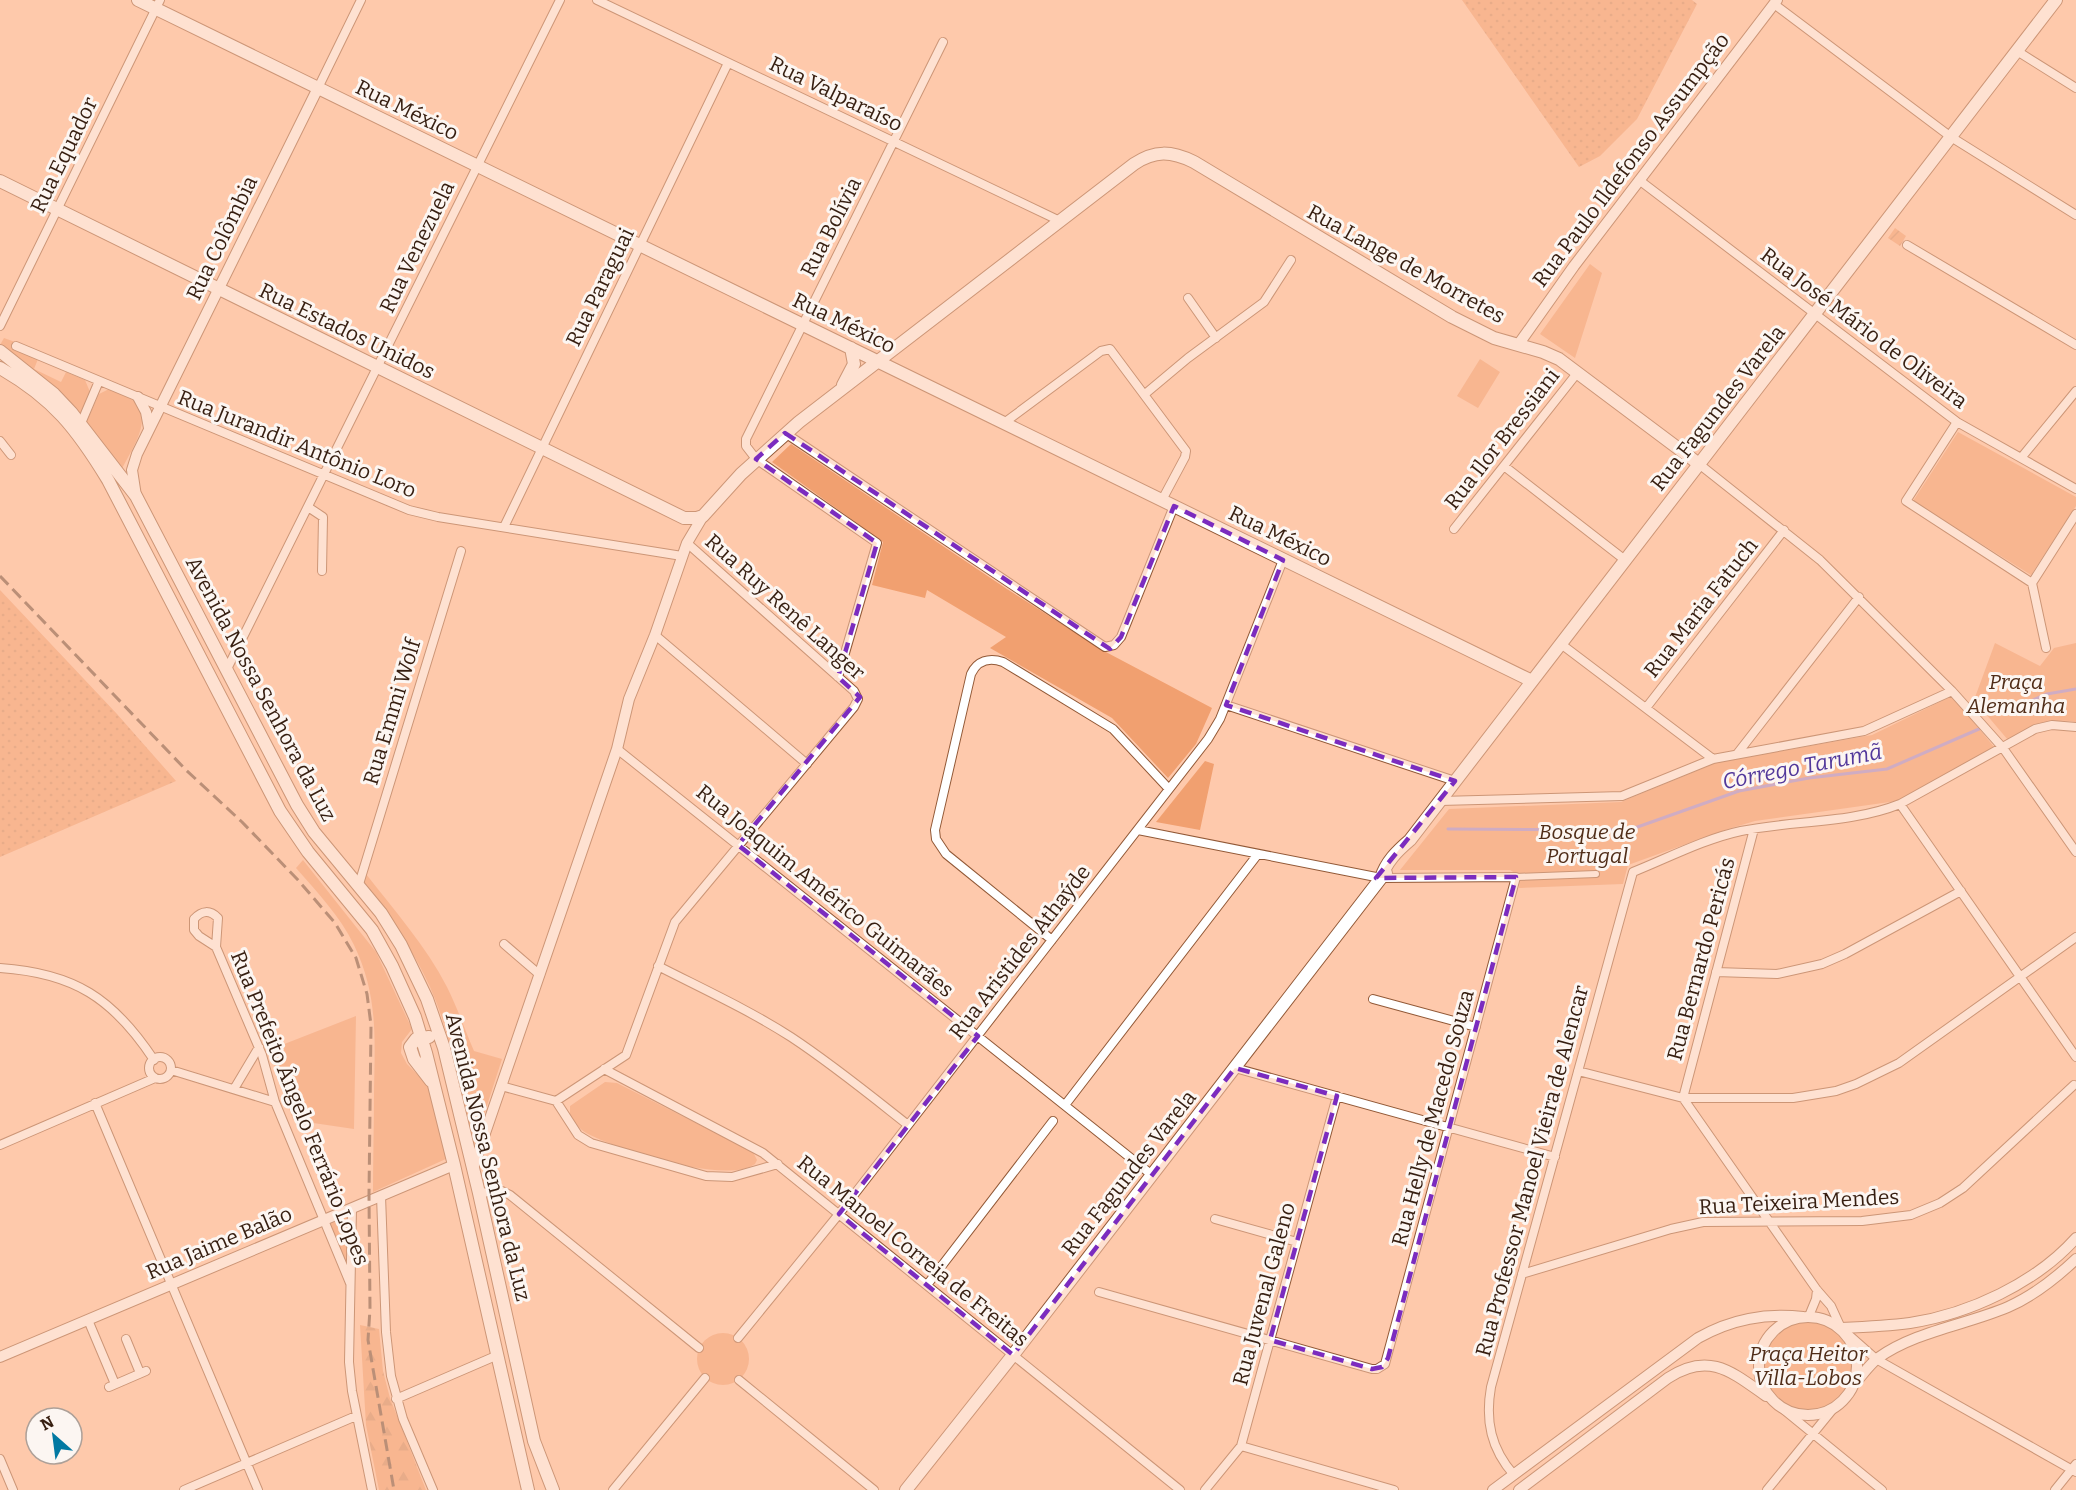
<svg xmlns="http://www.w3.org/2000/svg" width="2076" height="1490" font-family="Bitter,serif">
	<defs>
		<pattern id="grass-dots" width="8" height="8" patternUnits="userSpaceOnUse" patternTransform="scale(1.5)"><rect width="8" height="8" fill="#f1a070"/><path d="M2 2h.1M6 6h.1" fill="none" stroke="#cf8960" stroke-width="1.8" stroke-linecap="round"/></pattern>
		<pattern id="forest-firs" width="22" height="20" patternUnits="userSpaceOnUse" patternTransform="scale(1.5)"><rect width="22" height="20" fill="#f1a070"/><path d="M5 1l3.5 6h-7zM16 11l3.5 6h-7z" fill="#cf8960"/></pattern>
		<pattern id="garden-furrows" width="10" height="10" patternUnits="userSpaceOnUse" patternTransform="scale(1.5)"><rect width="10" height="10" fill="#f1a070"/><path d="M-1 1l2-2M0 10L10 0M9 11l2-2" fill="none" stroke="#cf8960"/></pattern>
	</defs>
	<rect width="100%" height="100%" fill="#fec9ac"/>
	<!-- grass -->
	<path fill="url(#grass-dots)" d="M 1462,0 L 1692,0 L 1697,4 L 1637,119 L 1600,156 L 1579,167 Z
		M 0,590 L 117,714 L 176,781 L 0,857 Z"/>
	<!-- forest -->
	<path fill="url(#forest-firs)" d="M 360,1325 L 379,1329 L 383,1371 L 390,1398 L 426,1490 L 379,1490 L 366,1425 Z"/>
	<!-- park -->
	<path fill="#f1a070" d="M 1590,264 L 1602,273 L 1575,358 L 1540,334 Z
		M 4,338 L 15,342 L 12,349 L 38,359 L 34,369 L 61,382 L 66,372 L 85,380 L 90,392 L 79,416 L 48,384 L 0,345 Z
		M 1480,359 L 1500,372 L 1478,408 L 1457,396 Z
		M 109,389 C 116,392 124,395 131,399 C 157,416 130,451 121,471 L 85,425 L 99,394 Z
		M 1958,432 L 2076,497 L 2076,506 L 2031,575 L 1913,501 Z
		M 791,444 L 1007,589 L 1104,651 L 1212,708 L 1196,744 L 1168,778 L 1112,718 L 990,648 L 1006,637 L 927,590 L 925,598 L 872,585 L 883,542 L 772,462 Z
		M 1995,643 L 2040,666 L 2054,648 L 2076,643 L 2076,722 C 2051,717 2029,727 2008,740 L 1974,700 Z
		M 1952,696 L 1995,748 L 1897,801 L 1755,821 L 1728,829 L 1628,865 L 1623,884 L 1519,888 L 1520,876 L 1510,870 L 1400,870 L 1449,809 L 1621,802 L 1718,762 L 1872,735 Z
		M 1205,761 L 1214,764 L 1200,830 L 1156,822 Z
		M 303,860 L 376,952 L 412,1029 L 402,1042 L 401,1053 L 407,1064 L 429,1086 L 448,1158 L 373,1192 C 373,1159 374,1125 374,1092 C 375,1037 378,995 354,945 C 340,916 317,892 296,868 Z
		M 366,874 C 394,910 426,946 447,987 C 457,1007 465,1030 474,1051 L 502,1059 L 474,1146 C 461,1093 452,1037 430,987 C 413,949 389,916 364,883 Z
		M 356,1016 L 354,1129 L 293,1120 L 269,1050 Z
		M 605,1082 L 617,1083 L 753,1152 L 757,1160 L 755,1164 C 726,1185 621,1150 590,1135 C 581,1131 576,1124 570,1117 L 570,1106 Z
		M 349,1216 L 347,1268 L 329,1224 Z
		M1763 1366a45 45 0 1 1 90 0a45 45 0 1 1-90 0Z
		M697 1359a26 26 0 1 1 52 0a26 26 0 1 1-52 0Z"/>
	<!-- garden -->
	<path fill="url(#garden-furrows)" d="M 1895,228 L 1906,236 L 1900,246 L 1888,238 Z"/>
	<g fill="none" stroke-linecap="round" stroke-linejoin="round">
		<!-- stream -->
		<path stroke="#988adf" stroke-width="3" d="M 2003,713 L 2047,694 L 2076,689
			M 1448,829 L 1629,830 L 1739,791 L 1809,778 L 1887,769 L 1979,729"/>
		<defs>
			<path id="pedestrian" d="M 1516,877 L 1596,874"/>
			<path id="minor" d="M 597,0 L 1060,221
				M 1774,4 L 1951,137 L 2076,215
				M 2017,51 L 2076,88
				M 318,88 L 361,0
				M 1639,180 L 1957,422 L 2076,489
				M 1907,245 L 2076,345
				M 1188,298 L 1216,338
				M 0,326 L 160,0
				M 16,346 L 409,510 L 438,517 L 682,556
				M 1145,394 L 1188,358 L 1264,302 L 1291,260
				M 1957,422 L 1906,501 L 2032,583
				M 1004,423 L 1101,351 L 1110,349 L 1186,451 L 1185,457 L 1162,500
				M 79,428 L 99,381
				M 785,433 L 1105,647 L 1114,645 L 1121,637 L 1174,506
				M 0,441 L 11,455
				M 2021,458 L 2076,391
				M 1699,464 L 1820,560 L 1952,691 L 2003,748 L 2076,852
				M 1504,466 L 1625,560
				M 308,507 L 323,517 L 322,571
				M 504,527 L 728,63
				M 1454,529 L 1578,372
				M 655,635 L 807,764
				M 1561,644 L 1713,759
				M 2046,648 L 2032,583 L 2076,514
				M 226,671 L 560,0
				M 838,677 L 877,543 L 756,459 L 746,446 L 746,439 L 943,42
				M 1226,705 L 1455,781
				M 1646,708 L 1784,530
				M 617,749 L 1152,1175
				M 1737,754 L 1859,597
				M 1440,801 L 1622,796 L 1713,759 L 1864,731 L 1952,691
				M 1900,804 L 2076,1057
				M 1754,829 L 1683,1098 L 1817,1290 L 1831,1306 L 1841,1328 L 1876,1359 L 2076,1472
				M 359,884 L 461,551
				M 1052,940 L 946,854 L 936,839 L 935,830 L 971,674 C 977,661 989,657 1003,662 L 1113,729 L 1169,789
				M 504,944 L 540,975
				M 216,947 L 199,936 L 194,930 L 194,919 C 202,910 210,910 218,918 L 216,947 L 262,1055 L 275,1102 L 350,1283
				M 658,966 C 703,989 749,1010 791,1037 C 832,1064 870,1095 908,1125
				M 0,968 C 74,973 113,998 154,1060
				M 1716,972 L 1777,974 L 1822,964 L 1845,954 L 1961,891
				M 1373,999 L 1476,1027
				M149 1068a11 11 0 1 1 22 0a11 11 0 1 1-22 0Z
				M 1235,1068 L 1555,1157
				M 604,1069 L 763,1153 L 1180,1490
				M 171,1070 L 275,1102
				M 1578,1071 L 1683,1098 L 1793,1098 L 1836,1091 L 1856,1084 L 1899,1063 L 2076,937
				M 501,1086 L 556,1101 L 578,1135 L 591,1143 L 706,1176 L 732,1177 L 778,1164
				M 234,1089 L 259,1047
				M 556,1101 L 626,1055 L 675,922 L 854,707 L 858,699 L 854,691 L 687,543
				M 95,1103 L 258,1490
				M 1065,1105 L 1258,854
				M 0,1145 L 155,1078
				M 479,1193 L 502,1191 L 510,1195 L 699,1348
				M 381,1196 L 386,1332 L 391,1376 L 403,1419 L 433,1490
				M 352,1208 L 349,1362 L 352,1391 L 372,1490
				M 1215,1219 L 1297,1242
				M 1522,1274 L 1671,1229 L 1703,1222 L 1862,1221 L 1911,1215 L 1940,1203 L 1963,1188 L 2074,1085
				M 927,1285 L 1053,1121
				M 1099,1292 L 1372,1369 L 1377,1369 L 1385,1364 L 1516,877 L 1381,878 L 1138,830
				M 1809,1316 L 1816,1299 L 1817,1290
				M 88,1320 L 115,1384
				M 738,1338 L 839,1214 L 1208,739 L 1220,719 L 1283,560
				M 126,1339 L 140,1373
				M 739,1380 L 874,1490
				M 109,1387 L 146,1371
				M 396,1399 L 498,1355
				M 1784,1410 L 1882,1490
				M 1241,1446 L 1394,1490
				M 0,1459 L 13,1490
				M 1514,1475 C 1491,1449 1485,1421 1491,1387 L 1633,872 C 1668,858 1704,839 1741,831 C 1794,820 1850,824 1900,804 L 2035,729 L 2052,725 L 2076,727
				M 184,1490 L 356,1416
				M 613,1490 L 705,1378
				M 1205,1490 L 1241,1446 L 1337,1096
				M 1767,1490 L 1833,1409
				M 2055,1490 L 2076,1464"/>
			<path id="tertiary" d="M 1518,345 L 1574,266 L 1777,0
				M 138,397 L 146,412 L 149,428
				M 136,496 L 132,470 L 137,454 L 318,88
				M 473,1168 L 617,749 L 629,699 L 655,635 L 687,543 L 703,516
				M1759 1366a49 49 0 1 1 98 0a49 49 0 1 1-98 0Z
				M 1841,1328 C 1864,1327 1887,1326 1910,1323 C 1969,1314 2036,1283 2076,1238
				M 0,1357 L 454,1165
				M 1856,1382 C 1863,1374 1870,1364 1878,1358 C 1916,1331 1966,1325 2008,1307 C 2033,1296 2056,1278 2076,1259
				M 1493,1490 L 1698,1338 C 1732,1319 1765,1313 1803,1317
				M 1519,1490 L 1668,1378 C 1709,1351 1732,1372 1766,1396"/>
			<path id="secondary" d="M 138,0 L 1532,681
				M 0,181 L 684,518 L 697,518 L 703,516 L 741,474 L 799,422 L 1134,164 C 1155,150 1171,151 1194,162 L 1452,317 L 1494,338 L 1543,352 L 1559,359 L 1699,464
				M 0,351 L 54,394 L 71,412 L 136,496 L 297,805 L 314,832 L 381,913 L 401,945 L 427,999 L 444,1048 L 479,1193 L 534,1441 L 553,1490
				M 0,368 C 53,398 77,429 108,480 L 280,811 L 308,852 L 372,930 L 392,966 L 415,1017 L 426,1053 L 454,1165 L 528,1490
				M 843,385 L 854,364 L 851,348
				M 1381,878 C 1386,862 1397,851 1410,840 L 2056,0
				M 429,1037 L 416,1039 L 410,1047 L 414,1059 L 431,1081
				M 906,1490 L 1013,1355 L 1381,878 L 1386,873"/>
		</defs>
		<!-- pedestrian casing -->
		<use href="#pedestrian" stroke="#925937" stroke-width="8"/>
		<!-- minor casing -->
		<use href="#minor" stroke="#925937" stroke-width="10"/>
		<!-- tertiary casing -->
		<use href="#tertiary" stroke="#925937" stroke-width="12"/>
		<!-- secondary casing -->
		<use href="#secondary" stroke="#925937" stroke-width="14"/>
		<!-- pedestrian -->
		<use href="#pedestrian" stroke="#fff" stroke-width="6"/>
		<!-- minor -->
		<use href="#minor" stroke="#fff" stroke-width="8"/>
		<!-- tertiary -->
		<use href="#tertiary" stroke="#fff" stroke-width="10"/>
		<!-- secondary -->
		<use href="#secondary" stroke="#fff" stroke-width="12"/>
		<!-- rail -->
		<path stroke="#6a4b39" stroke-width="3" stroke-dasharray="12 6" stroke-linecap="butt" d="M 0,576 L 186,770 L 242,822 L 298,880 L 335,923 L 356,958 L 367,994 L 371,1025 L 369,1195 L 370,1309 L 368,1340 L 394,1490"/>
	</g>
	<!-- marked area -->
	<path d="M0 0H2076V1490H0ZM 785,433 L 1110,649 L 1121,637 L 1174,506 L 1283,560 L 1226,705 L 1455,781 L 1376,878 L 1516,877 L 1388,1358 L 1382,1367 L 1372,1369 L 1270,1340 L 1337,1096 L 1235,1068 L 1013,1355 L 839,1214 L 978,1036 L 738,845 L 860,697 L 838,677 L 877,543 L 756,459 Z" fill="#fec9ac" fill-opacity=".55" fill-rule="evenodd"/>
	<path fill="none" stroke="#7b2cbf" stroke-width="4.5" stroke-dasharray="12 8" stroke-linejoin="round" d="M 785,433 L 1110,649 L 1121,637 L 1174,506 L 1283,560 L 1226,705 L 1455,781 L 1376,878 L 1516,877 L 1388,1358 L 1382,1367 L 1372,1369 L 1270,1340 L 1337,1096 L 1235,1068 L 1013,1355 L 839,1214 L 978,1036 L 738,845 L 860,697 L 838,677 L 877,543 L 756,459 Z"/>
	<g text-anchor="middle" stroke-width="6" stroke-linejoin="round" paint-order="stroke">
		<!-- street labels -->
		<g font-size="21" fill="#361e10" stroke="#fcf6f2">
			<text transform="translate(836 94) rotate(26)" y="7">Rua Valparaíso</text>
			<text transform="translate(407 110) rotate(26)" y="7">Rua México</text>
			<text transform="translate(64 155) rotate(-64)" y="7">Rua Equador</text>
			<text transform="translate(1631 160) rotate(-53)" y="7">Rua Paulo Ildefonso Assumpção</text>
			<text transform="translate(831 227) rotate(-63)" y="7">Rua Bolívia</text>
			<text transform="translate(222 238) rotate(-64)" y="7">Rua Colômbia</text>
			<text transform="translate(417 247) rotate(-64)" y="7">Rua Venezuela</text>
			<text transform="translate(1406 264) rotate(29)" y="7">Rua Lange de Morretes</text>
			<text transform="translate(600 287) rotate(-64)" y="7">Rua Paraguai</text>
			<text transform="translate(844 323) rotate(26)" y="7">Rua México</text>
			<text transform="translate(1864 328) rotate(37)" y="7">Rua José Mário de Oliveira</text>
			<text transform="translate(347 331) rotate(26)" y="7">Rua Estados Unidos</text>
			<text transform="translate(1718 408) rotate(-52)" y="7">Rua Fagundes Varela</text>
			<text transform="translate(1502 439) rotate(-52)" y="7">Rua Ilor Bressiani</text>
			<text transform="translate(297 444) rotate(22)" y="7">Rua Jurandir Antônio Loro</text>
			<text transform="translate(1280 536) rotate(26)" y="7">Rua México</text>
			<text transform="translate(785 607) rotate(42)" y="7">Rua Ruy Renê Langer</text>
			<text transform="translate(1701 608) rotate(-52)" y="7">Rua Maria Fatuch</text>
			<text transform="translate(261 689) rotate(62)" y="7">Avenida Nossa Senhora da Luz</text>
			<text transform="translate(392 712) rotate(-73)" y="7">Rua Emmi Wolf</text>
			<text transform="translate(825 891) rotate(39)" y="7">Rua Joaquim Américo Guimarães</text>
			<text transform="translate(1020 952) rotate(-52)" y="7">Rua Aristides Athaýde</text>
			<text transform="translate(1701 959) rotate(-75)" y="7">Rua Bernardo Pericás</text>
			<text transform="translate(300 1108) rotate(68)" y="7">Rua Prefeito Ângelo Ferrário Lopes</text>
			<text transform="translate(1433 1118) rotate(-75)" y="7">Rua Helly de Macedo Souza</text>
			<text transform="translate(488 1157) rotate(76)" y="7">Avenida Nossa Senhora da Luz</text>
			<text transform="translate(1532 1171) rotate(-75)" y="7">Rua Professor Manoel Vieira de Alencar</text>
			<text transform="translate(1129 1173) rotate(-52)" y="7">Rua Fagundes Varela</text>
			<text transform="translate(1799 1202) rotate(-3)" y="7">Rua Teixeira Mendes</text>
			<text transform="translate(219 1243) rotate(-23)" y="7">Rua Jaime Balão</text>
			<text transform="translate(913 1251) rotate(39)" y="7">Rua Manoel Correia de Freitas</text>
			<text transform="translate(1264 1294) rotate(-75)" y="7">Rua Juvenal Galeno</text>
		</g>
		<!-- park labels -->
		<g font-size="21" font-style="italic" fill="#502d18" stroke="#fcf6f2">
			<text x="2016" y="689">Praça<tspan x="2016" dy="24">Alemanha</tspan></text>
			<text x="1587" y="839">Bosque de<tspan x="1587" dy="24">Portugal</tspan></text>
			<text x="1808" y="1361">Praça Heitor<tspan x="1808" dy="24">Villa-Lobos</tspan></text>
		</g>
		<!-- water labels -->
		<g font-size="22" font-style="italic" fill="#52389b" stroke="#fcf6f2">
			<text transform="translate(1802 766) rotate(-11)" y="8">Córrego Tarumã</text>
		</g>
	</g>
	<!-- north arrow -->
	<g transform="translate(54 1436) rotate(332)"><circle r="28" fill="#fcf6f2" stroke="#ada098" stroke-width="1.5"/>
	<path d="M0-4.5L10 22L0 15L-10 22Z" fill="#0279a2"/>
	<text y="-9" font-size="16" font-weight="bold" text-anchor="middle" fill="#361e10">N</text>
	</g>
</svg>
